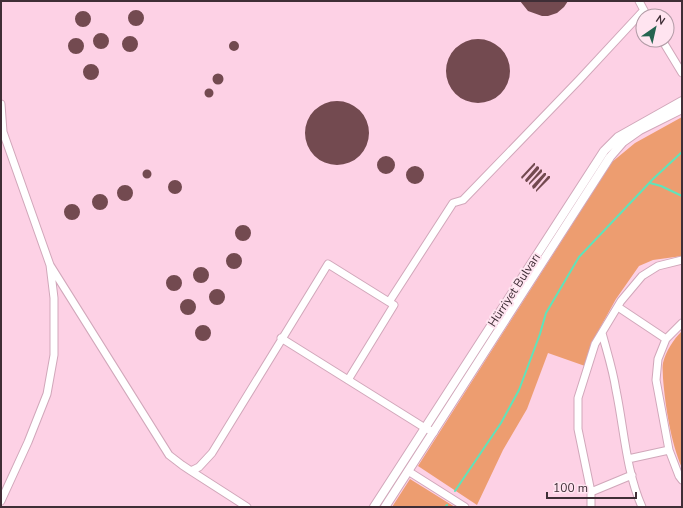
<svg xmlns="http://www.w3.org/2000/svg" width="683" height="508" font-family="'Nunito Sans',sans-serif">
	<rect width="100%" height="100%" fill="#fdd1e5"/>
	<!-- green -->
	<path fill="#ed9d70" d="M 682,117 L 682,256 L 653,260 L 639,266 L 616,299 L 591,344 L 585,366 L 548,353 L 527,409 L 503,450 L 477,505 L 418,466 L 612,162 L 635,143 Z
		M 682,331 L 682,468 C 671,443 665,405 663,378 C 663,373 662,367 663,363 C 666,351 673,340 682,331 Z
		M 410,479 L 455,507 L 392,507 Z"/>
	<g fill="none" stroke-linecap="round" stroke-linejoin="round">
		<!-- stream -->
		<path stroke="#60e3ba" stroke-width="2" d="M 650,183 L 661,186 L 682,196
			M 455,491 L 501,423 L 519,390 L 540,334 L 546,313 L 579,257 L 653,179 L 682,152
			M 445,507 L 447,505"/>
	</g>
	<!-- building -->
	<path fill="#734a50" d="M 520,1 L 568,1 L 564,7 L 557,13 L 548,16 L 542,16 L 528,11 Z
		M128 18a8 8 0 1 1 16 0a8 8 0 1 1-16 0Z
		M75 19a8 8 0 1 1 16 0a8 8 0 1 1-16 0Z
		M93 41a8 8 0 1 1 16 0a8 8 0 1 1-16 0Z
		M122 44a8 8 0 1 1 16 0a8 8 0 1 1-16 0Z
		M68 46a8 8 0 1 1 16 0a8 8 0 1 1-16 0Z
		M446 71a32 32 0 1 1 64 0a32 32 0 1 1-64 0Z
		M229 46a5 5 0 1 1 10 0a5 5 0 1 1-10 0Z
		M83 72a8 8 0 1 1 16 0a8 8 0 1 1-16 0Z
		M212.5 79a5.5 5.5 0 1 1 11 0a5.5 5.5 0 1 1-11 0Z
		M204.5 93a4.5 4.5 0 1 1 9 0a4.5 4.5 0 1 1-9 0Z
		M305 133a32 32 0 1 1 64 0a32 32 0 1 1-64 0Z
		M377 165a9 9 0 1 1 18 0a9 9 0 1 1-18 0Z
		M 534,163 L 535,163 L 535,165 L 522,179 L 521,177 Z
		M 537,166 L 539,167 L 539,169 L 527,182 L 526,182 L 525,180 Z
		M406 175a9 9 0 1 1 18 0a9 9 0 1 1-18 0Z
		M 541,169 L 542,170 L 542,172 L 529,185 L 529,183 Z
		M142.5 174a4.5 4.5 0 1 1 9 0a4.5 4.5 0 1 1-9 0Z
		M 544,173 L 546,173 L 546,175 L 535,188 L 533,189 L 532,186 Z
		M 548,176 L 550,176 L 550,178 L 536,192 L 536,190 Z
		M168 187a7 7 0 1 1 14 0a7 7 0 1 1-14 0Z
		M117 193a8 8 0 1 1 16 0a8 8 0 1 1-16 0Z
		M92 202a8 8 0 1 1 16 0a8 8 0 1 1-16 0Z
		M64 212a8 8 0 1 1 16 0a8 8 0 1 1-16 0Z
		M235 233a8 8 0 1 1 16 0a8 8 0 1 1-16 0Z
		M226 261a8 8 0 1 1 16 0a8 8 0 1 1-16 0Z
		M193 275a8 8 0 1 1 16 0a8 8 0 1 1-16 0Z
		M166 283a8 8 0 1 1 16 0a8 8 0 1 1-16 0Z
		M209 297a8 8 0 1 1 16 0a8 8 0 1 1-16 0Z
		M180 307a8 8 0 1 1 16 0a8 8 0 1 1-16 0Z
		M195 333a8 8 0 1 1 16 0a8 8 0 1 1-16 0Z"/>
	<g fill="none" stroke-linecap="round" stroke-linejoin="round">
		<defs>
			<path id="minor" d="M 639,1 L 647,16
				M 662,40 L 682,73
				M 1,104 L 3,132 L 50,265 L 54,298 L 54,355 L 47,394 L 28,442 L 1,501
				M 50,265 L 169,455 L 182,465 L 191,471 L 199,467 L 212,453 L 328,264 L 389,302 L 453,203 L 463,200 L 579,80 L 644,10
				M 618,307 L 666,339
				M 682,323 L 666,339 L 658,359 L 656,380 L 669,450 L 679,476 L 682,480
				M 602,333 C 607,352 613,370 616,390 C 624,428 626,471 642,507
				M 281,338 L 425,428 L 434,432
				M 348,380 L 394,305 L 389,302
				M 628,459 L 669,450
				M 191,471 L 247,507
				M 408,471 L 465,507
				M 591,492 L 632,475
				M 591,507 L 591,492 L 578,429 L 578,398 L 595,344 L 621,301 L 642,276 L 658,266 L 682,260"/>
			<path id="major" d="M 374,507 L 604,151 L 618,137 L 682,101
				M 385,507 L 610,157 L 623,142 L 640,130 L 682,109"/>
		</defs>
		<!-- minor casing -->
		<use href="#minor" stroke="#d1a7ba" stroke-width="9"/>
		<!-- major casing -->
		<use href="#major" stroke="#d1a7ba" stroke-width="10"/>
		<!-- minor -->
		<use href="#minor" stroke="#fff" stroke-width="7"/>
		<!-- major -->
		<use href="#major" stroke="#fff" stroke-width="8"/>
	</g>
	<g text-anchor="middle" stroke-width="4" stroke-linejoin="round" paint-order="stroke">
		<!-- street labels -->
		<g font-size="12" fill="#3f2e36" stroke="#ffe4f0">
			<text transform="translate(514 290) rotate(-57)" y="4">Hürriyet Bulvarı</text>
		</g>
	</g>
	<!-- border -->
	<rect width="683" height="508" fill="none" stroke="#3f2e36" stroke-width="4"/>
	<!-- north arrow -->
	<g transform="translate(655 28) rotate(34)"><circle r="19" fill="#ffe4f0" stroke="#b29ba6"/>
	<path d="M0-3L7 15L0 10L-7 15Z" fill="#256450"/>
	<text y="-6" font-size="11" font-weight="bold" text-anchor="middle" fill="#3f2e36">N</text>
	</g>
	<!-- scale -->
	<path d="M547 492v6h89v-6" fill="none" stroke="#3f2e36" stroke-width="2"/>
	<text x="553" y="492" font-size="12" fill="#3f2e36" stroke="#ffe4f0" stroke-width="3" paint-order="stroke">100 m</text>
</svg>
